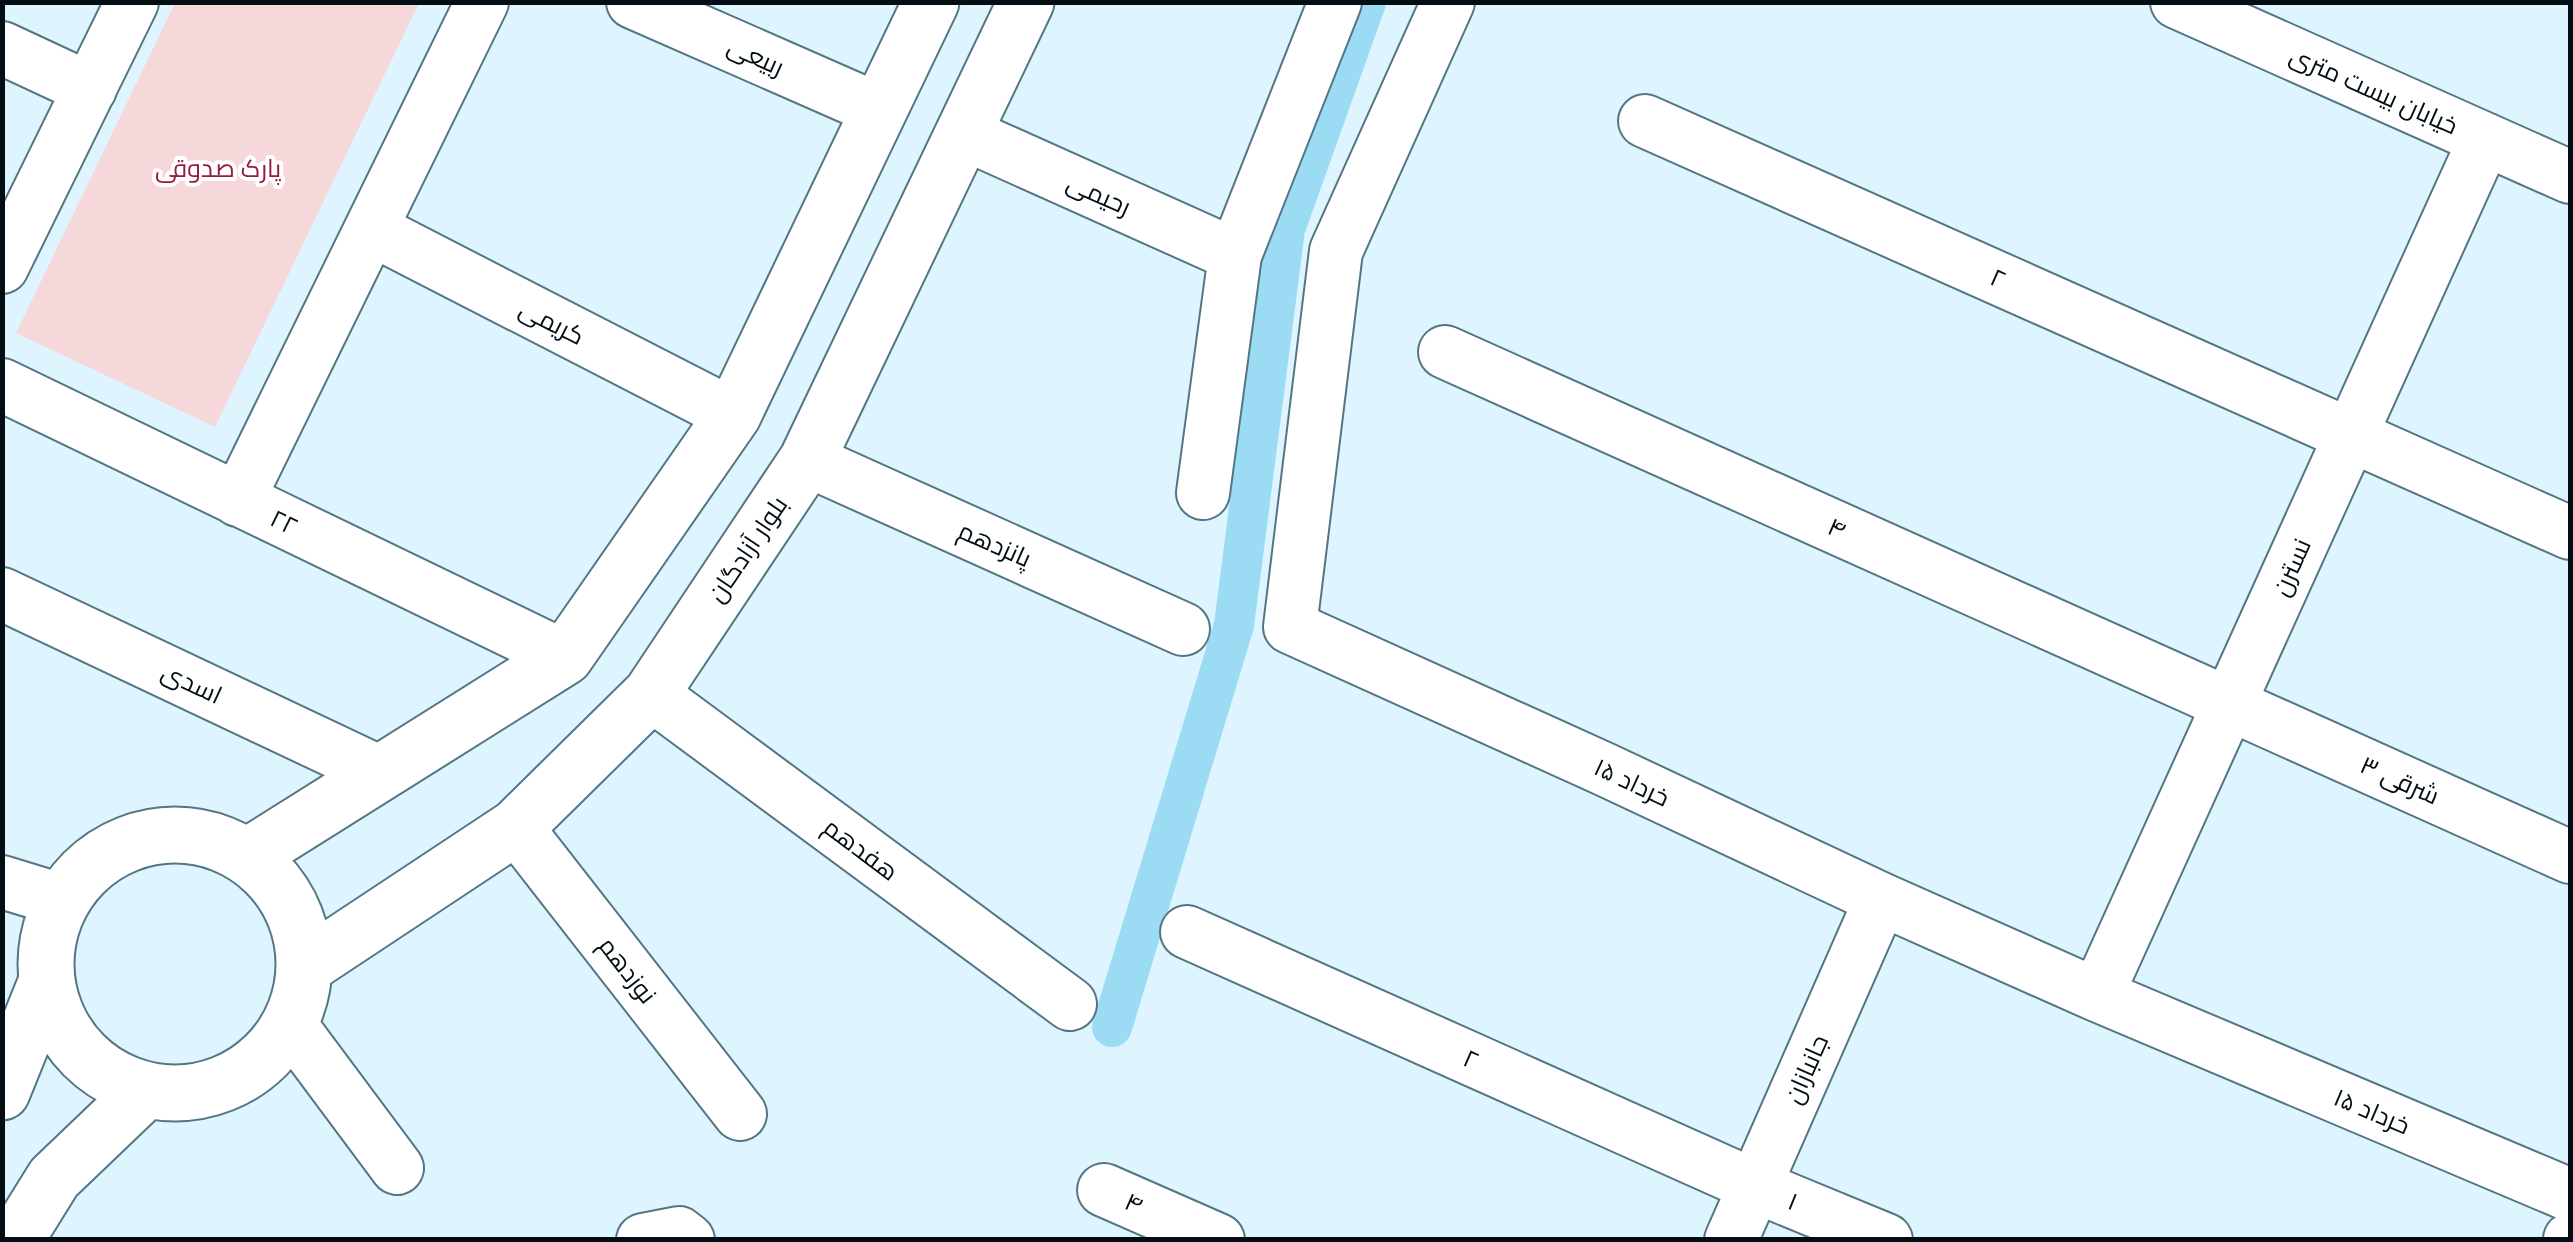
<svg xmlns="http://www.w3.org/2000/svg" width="2573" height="1242" font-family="Figtree,Cairo,sans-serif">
	<rect width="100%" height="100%" fill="#def4fe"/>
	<!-- green -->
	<path fill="#f6d8db" d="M 175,3 L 419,3 L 215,427 L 16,333 Z"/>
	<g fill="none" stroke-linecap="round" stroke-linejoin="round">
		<!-- canal -->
		<path stroke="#9bdbf4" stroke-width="40" d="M 1112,1027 L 1234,625 L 1285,229 L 1366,2"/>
		<defs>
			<path id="minor" d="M 633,2 L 879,110
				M 1448,2 L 1336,251 L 1290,627 L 1604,769 L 1881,899 L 2097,995 L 2570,1195
				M 2177,2 L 2570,177
				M 2,48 L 90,89
				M 1645,121 L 2570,533
				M 963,133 L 1235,255
				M 371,229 L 733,415
				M 2,267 L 132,2
				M 1445,352 L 2570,857
				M 2,385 L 565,657
				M 807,460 L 1183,629
				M 1203,493 L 1235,255 L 1335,2
				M 238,500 L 482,2
				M 2,594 L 381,773
				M 651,694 L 1070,1004
				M 516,827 L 740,1114
				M 2,882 L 61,900
				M 1187,932 L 1755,1186 L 1886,1240
				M 2097,995 L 2485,139
				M 289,1023 L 397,1168
				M 1104,1190 L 1218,1240
				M 643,1240 L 679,1233 L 688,1240
				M 1731,1240 L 1881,899
				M 2570,1240 L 2570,1239"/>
			<path id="major" d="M46 964a129 129 0 1 1 258 0a129 129 0 1 1-258 0Z
				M 248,856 L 565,657 L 733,415 L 931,2
				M 306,966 L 516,827 L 651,694 L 807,460 L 1026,2
				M 2,1092 L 46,983
				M 18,1240 L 18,1236 L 54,1178 L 146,1090"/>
		</defs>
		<!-- minor casing -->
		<use href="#minor" stroke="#547684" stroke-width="56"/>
		<!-- major casing -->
		<use href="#major" stroke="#547684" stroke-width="59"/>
		<!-- minor -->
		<use href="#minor" stroke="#fff" stroke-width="52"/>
		<!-- major -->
		<use href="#major" stroke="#fff" stroke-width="55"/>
	</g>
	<g text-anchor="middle" stroke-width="8" stroke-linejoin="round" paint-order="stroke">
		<!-- street labels -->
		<g font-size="25" fill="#020e13" stroke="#fff">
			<text transform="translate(756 56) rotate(24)" y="9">ربیعی</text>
			<text transform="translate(2374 90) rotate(24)" y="9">خیابان بیست متری</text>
			<text transform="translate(1099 194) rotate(24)" y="9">رحیمی</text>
			<text transform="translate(1998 278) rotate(24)" y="9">۲</text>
			<text transform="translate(552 322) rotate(27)" y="9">کریمی</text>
			<text transform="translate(284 522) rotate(26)" y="9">۲۲</text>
			<text transform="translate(1837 528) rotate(24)" y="9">۴</text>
			<text transform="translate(995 544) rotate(24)" y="9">پانزدهم</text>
			<text transform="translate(747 549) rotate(-56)" y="9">بلوار آزادگان</text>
			<text transform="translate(2291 567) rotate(-66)" y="9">نسترن</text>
			<text transform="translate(192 683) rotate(25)" y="9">اسدی</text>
			<text transform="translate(2400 780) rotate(24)" y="9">۳ شرقی</text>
			<text transform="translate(1632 782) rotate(25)" y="9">۱۵ خرداد</text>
			<text transform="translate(861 849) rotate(37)" y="9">هفدهم</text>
			<text transform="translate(628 970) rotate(52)" y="9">نوزدهم</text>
			<text transform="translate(1471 1059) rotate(24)" y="9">۲</text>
			<text transform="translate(1806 1069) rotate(-66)" y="9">جانبازان</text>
			<text transform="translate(2372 1111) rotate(23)" y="9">۱۵ خرداد</text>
			<text transform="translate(1793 1201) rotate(22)" y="9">۱</text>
			<text transform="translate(1134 1203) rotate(24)" y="9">۴</text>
		</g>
		<!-- park labels -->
		<g font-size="25" fill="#931d3e" stroke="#fff">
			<text x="218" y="177">پارک صدوقی</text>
		</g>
	</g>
	<!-- border -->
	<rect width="2573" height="1242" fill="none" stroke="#020e13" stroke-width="10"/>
</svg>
